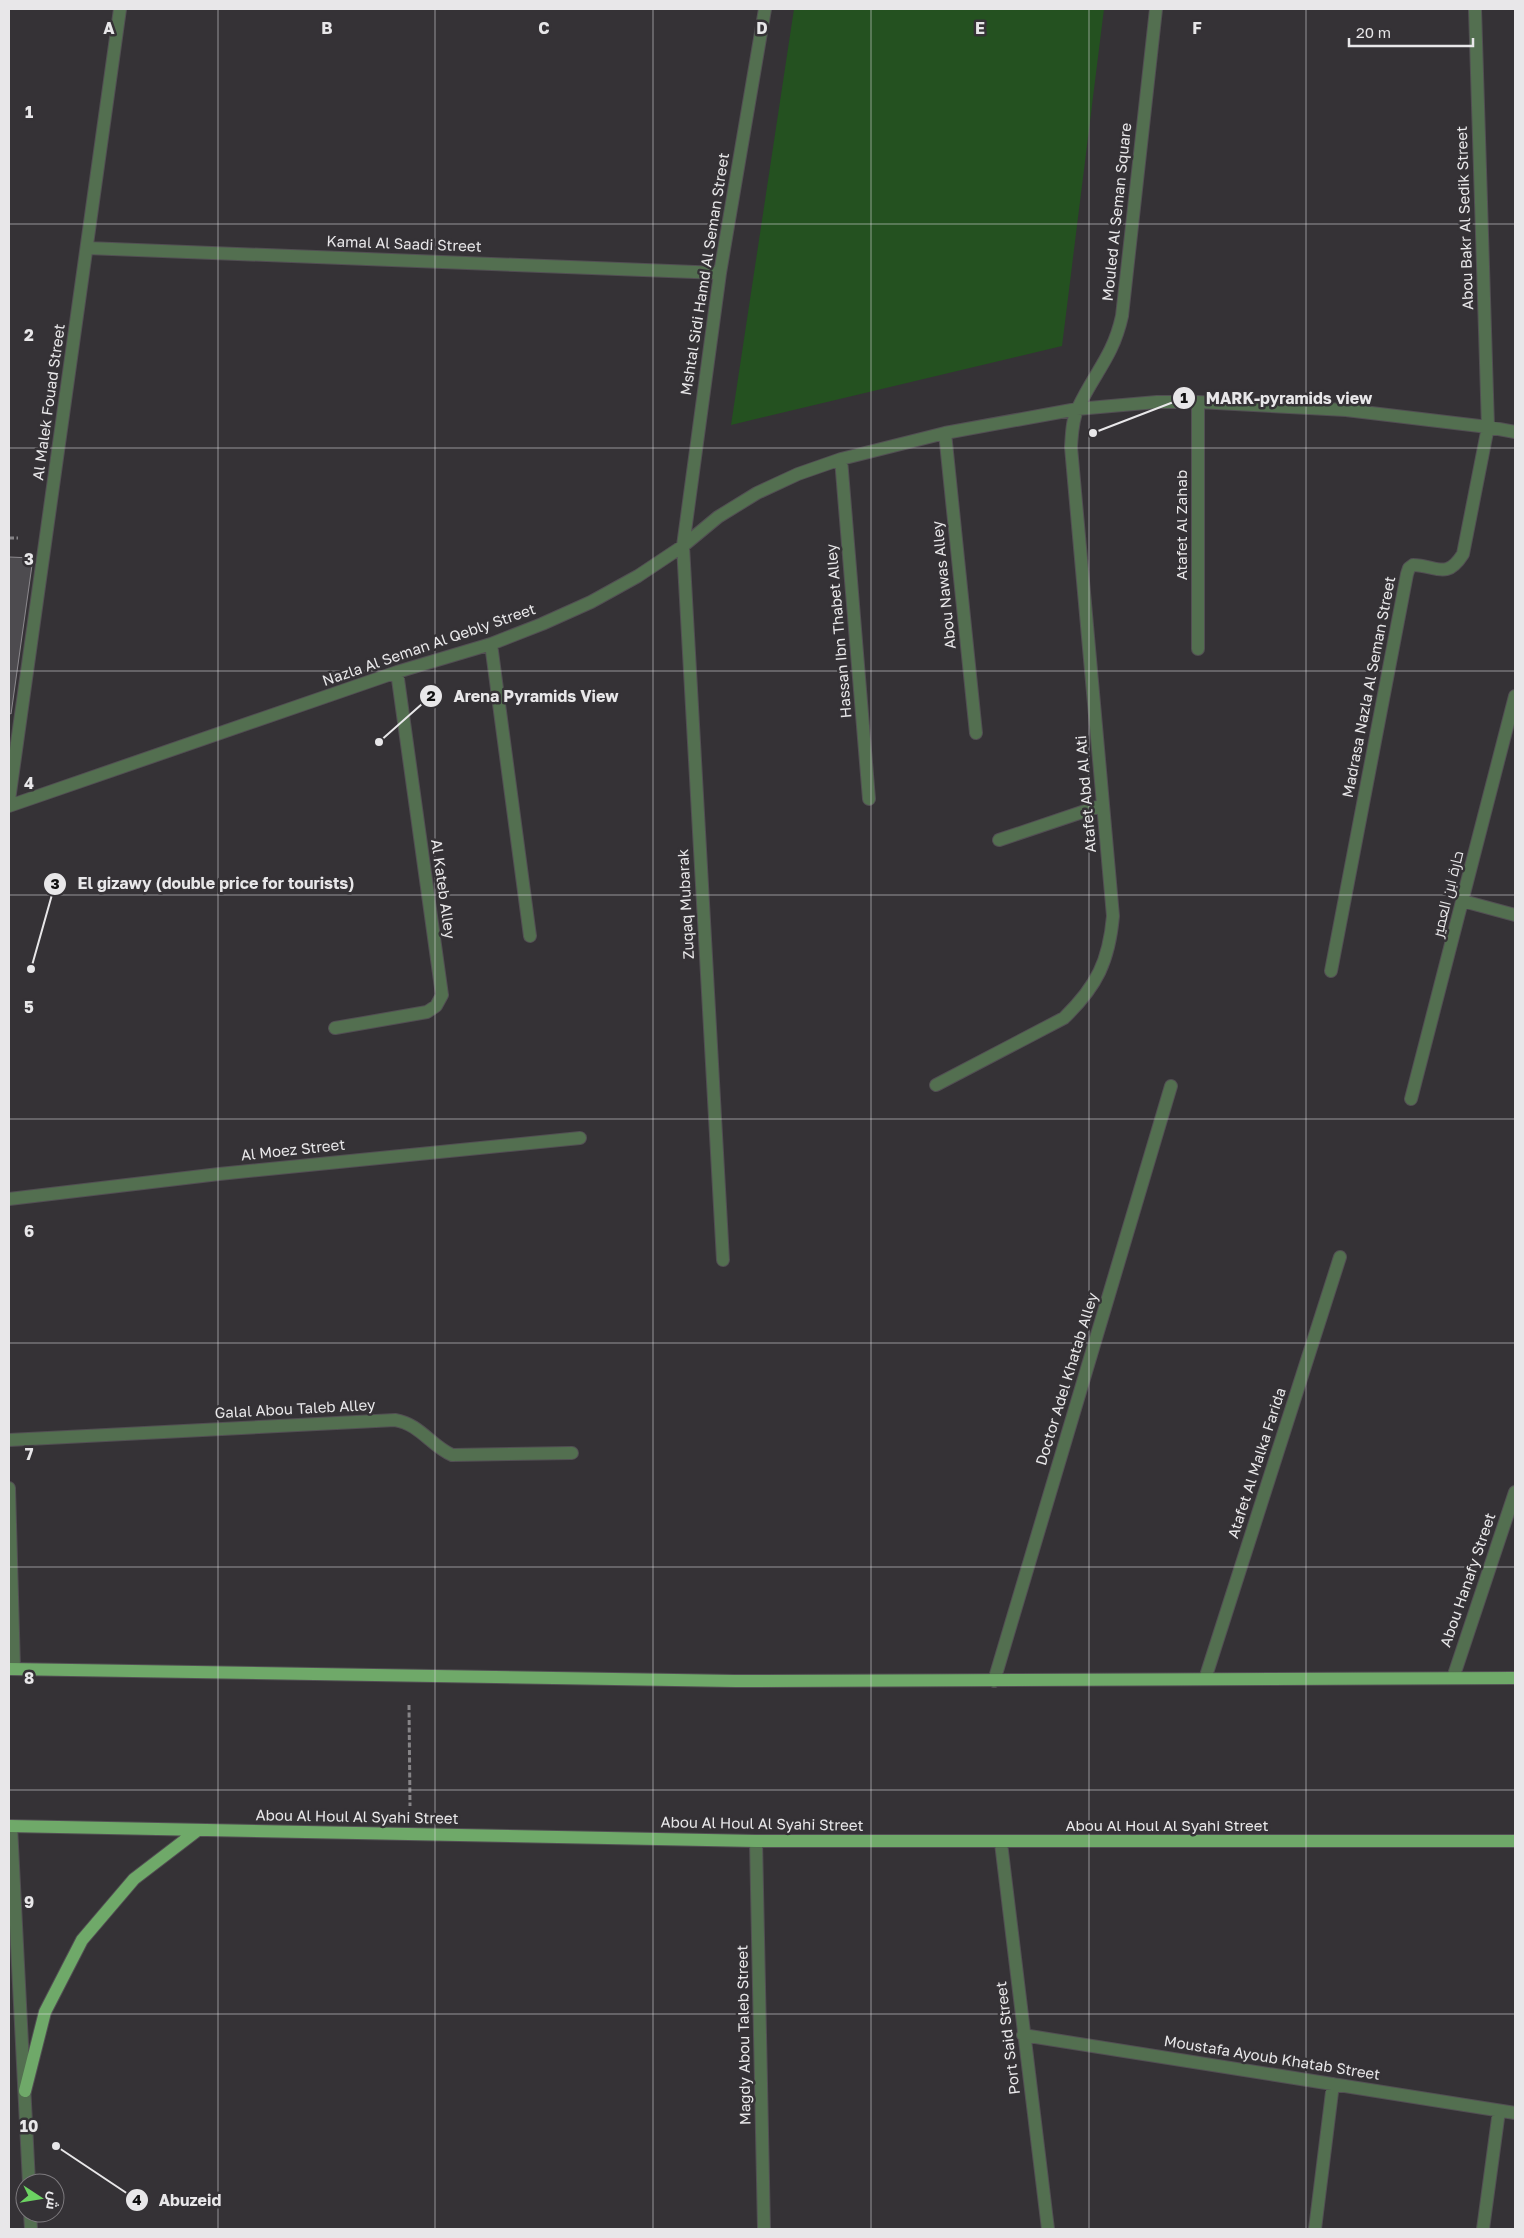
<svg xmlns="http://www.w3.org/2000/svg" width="1524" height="2238" font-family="'Golos Text',Cairo,sans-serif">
	<rect width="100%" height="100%" fill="#353236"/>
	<!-- green -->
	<path fill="#245120" d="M 794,9 L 1104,9 L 1062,346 L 731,425 Z"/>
	<!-- building -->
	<path fill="#4d4b4f" stroke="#8c898e" d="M 9,557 L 33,558 L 11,714 L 9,713 Z"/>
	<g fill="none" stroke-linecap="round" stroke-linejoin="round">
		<defs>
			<path id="minor" d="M 87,248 L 720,273
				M 1198,402 L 1198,649
				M 945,433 L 976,733
				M 841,459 L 869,799
				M 491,644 L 530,936
				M 9,800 L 120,9
				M 9,806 L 397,672 L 491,644 L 542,624 L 591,602 L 638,576 L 683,546 L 718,517 L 757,493 L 798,474 L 841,459 L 945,433 L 1077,409 L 1157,402 L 1198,402 L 1346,410 L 1488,427 L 1515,432
				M 999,840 L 1103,805
				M 1463,901 L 1515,915
				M 1331,971 L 1407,574 L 1409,568 L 1413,565 C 1436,565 1446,581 1463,554 L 1488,427 L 1475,9
				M 335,1028 L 427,1012 L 436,1006 L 442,995 L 397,672
				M 936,1085 L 1064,1018 C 1097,986 1109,961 1113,916 L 1071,447 C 1072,434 1072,420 1078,408 C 1094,373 1113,357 1122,316 L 1156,9
				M 1411,1099 L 1515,696
				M 9,1199 L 219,1174 L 580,1138
				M 723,1260 L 683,546 L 720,273 L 765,9
				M 9,1440 L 395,1420 C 420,1424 431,1446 452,1455 L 572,1453
				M 9,1488 L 14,1669
				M 1453,1678 L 1515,1492
				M 1205,1679 L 1340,1257
				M 994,1681 L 1171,1086
				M 11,1826 L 29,2183
				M 756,1841 L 764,2229
				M 1001,1843 L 1048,2229
				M 1023,2035 L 1515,2113
				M 30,2213 L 31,2229
				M 1315,2229 L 1333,2084
				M 1483,2229 L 1499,2111"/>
			<path id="major" d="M 9,1669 L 735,1681 L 1515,1678
				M 9,1826 L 756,1841 L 1515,1841
				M 25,2091 L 45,2012 L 82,1940 L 134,1879 L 198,1830"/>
		</defs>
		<!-- minor casing -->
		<use href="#minor" stroke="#524f53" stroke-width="14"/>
		<!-- major casing -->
		<use href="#major" stroke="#524f53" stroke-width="14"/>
		<!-- path -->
		<path stroke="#868487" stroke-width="3" stroke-dasharray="5 2.5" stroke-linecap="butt" d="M 9,538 L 18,538
			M 409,1705 L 410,1806"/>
		<!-- minor -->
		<use href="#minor" stroke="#536f50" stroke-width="12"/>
		<!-- major -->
		<use href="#major" stroke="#6fa969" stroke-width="12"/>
	</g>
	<!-- grid -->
	<path fill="none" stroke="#e8e7e9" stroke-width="1" stroke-opacity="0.55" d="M 218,9 L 218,2229M 435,9 L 435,2229M 653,9 L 653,2229M 871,9 L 871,2229M 1089,9 L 1089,2229M 1306,9 L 1306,2229M 9,224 L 1515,224M 9,448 L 1515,448M 9,671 L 1515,671M 9,895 L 1515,895M 9,1119 L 1515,1119M 9,1343 L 1515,1343M 9,1567 L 1515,1567M 9,1790 L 1515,1790M 9,2014 L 1515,2014"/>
	<g text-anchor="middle" stroke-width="5" stroke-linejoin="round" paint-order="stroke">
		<!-- street labels -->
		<g font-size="15" fill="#e8e7e9" stroke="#353236">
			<text transform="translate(1117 212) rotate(-84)" y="5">Mouled Al Seman Square</text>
			<text transform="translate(1465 218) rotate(-92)" y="5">Abou Bakr Al Sedik Street</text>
			<text transform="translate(404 244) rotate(2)" y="5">Kamal Al Saadi Street</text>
			<text transform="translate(705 274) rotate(-81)" y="5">Mshtal Sidi Hamd Al Seman Street</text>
			<text transform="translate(49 402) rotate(-82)" y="5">Al Malek Fouad Street</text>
			<text transform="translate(1182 525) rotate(-90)" y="5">Atafet Al Zahab</text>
			<text transform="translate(944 585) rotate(-96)" y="5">Abou Nawas Alley</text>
			<text transform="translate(839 631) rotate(-95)" y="5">Hassan Ibn Thabet Alley</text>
			<text transform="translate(429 645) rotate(-19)" y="5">Nazla Al Seman Al Qebly Street</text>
			<text transform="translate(1369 687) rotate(-79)" y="5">Madrasa Nazla Al Seman Street</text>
			<text transform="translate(1086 794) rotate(-95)" y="5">Atafet Abd Al Ati</text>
			<text transform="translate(443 889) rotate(82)" y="5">Al Kateb Alley</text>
			<text transform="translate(1448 894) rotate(-76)" y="5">حارة ابن العمير</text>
			<text transform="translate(686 904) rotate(-93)" y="5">Zuqaq Mubarak</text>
			<text transform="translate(293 1150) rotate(-6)" y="5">Al Moez Street</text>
			<text transform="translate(1067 1379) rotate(-73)" y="5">Doctor Adel Khatab Alley</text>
			<text transform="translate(295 1409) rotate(-3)" y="5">Galal Abou Taleb Alley</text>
			<text transform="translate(1257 1463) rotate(-72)" y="5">Atafet Al Malka Farida</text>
			<text transform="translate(1468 1580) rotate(-71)" y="5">Abou Hanafy Street</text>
			<text transform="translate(357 1817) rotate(1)" y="5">Abou Al Houl Al Syahi Street</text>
			<text transform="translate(762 1824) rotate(1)" y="5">Abou Al Houl Al Syahi Street</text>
			<text x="1167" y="1831">Abou Al Houl Al Syahi Street</text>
			<text transform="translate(744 2035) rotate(-91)" y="5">Magdy Abou Taleb Street</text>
			<text transform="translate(1008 2038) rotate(-97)" y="5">Port Said Street</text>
			<text transform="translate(1272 2058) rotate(9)" y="5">Moustafa Ayoub Khatab Street</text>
		</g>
	</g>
	<g font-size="16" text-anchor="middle" font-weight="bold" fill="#e8e7e9" stroke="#353236" stroke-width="5" stroke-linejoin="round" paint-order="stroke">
		<text x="109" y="34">A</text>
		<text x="327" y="34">B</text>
		<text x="544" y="34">C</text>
		<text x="762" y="34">D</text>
		<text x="980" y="34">E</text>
		<text x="1197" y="34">F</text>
		<text x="29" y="118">1</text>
		<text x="29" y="341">2</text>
		<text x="29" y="565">3</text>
		<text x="29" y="789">4</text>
		<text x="29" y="1013">5</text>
		<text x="29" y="1237">6</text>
		<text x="29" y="1460">7</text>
		<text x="29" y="1684">8</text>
		<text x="29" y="1908">9</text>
		<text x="29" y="2132">10</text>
	</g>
	<!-- callouts -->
	<path fill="none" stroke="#e8e7e9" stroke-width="2" d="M1093 433L1184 398M379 742L431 696M31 969L55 884M56 2146L137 2200"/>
	<g fill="#e8e7e9" stroke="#353236" stroke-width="2">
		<circle cx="1093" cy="433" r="5"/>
		<circle cx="379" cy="742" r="5"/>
		<circle cx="31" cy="969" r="5"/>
		<circle cx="56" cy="2146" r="5"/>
		<circle cx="1184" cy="398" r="12"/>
		<circle cx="431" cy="696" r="12"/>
		<circle cx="55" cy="884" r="12"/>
		<circle cx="137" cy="2200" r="12"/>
	</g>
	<g font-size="15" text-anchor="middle" font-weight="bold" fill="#111">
		<text x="1184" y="403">1</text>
		<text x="431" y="701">2</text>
		<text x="55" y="889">3</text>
		<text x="137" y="2205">4</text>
	</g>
	<g font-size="16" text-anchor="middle" font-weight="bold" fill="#e8e7e9" stroke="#353236" stroke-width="5" stroke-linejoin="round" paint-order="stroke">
		<text x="1289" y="404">MARK-pyramids view</text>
		<text x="536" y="702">Arena Pyramids View</text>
		<text x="216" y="889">El gizawy (double price for tourists)</text>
		<text x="190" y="2206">Abuzeid</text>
	</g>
	<!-- border -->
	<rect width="1524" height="2238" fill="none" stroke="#e8e7e9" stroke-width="20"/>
	<!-- north arrow -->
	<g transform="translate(40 2198) rotate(102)"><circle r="24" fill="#353236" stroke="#7d7a7e"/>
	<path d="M0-4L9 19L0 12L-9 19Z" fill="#6cd362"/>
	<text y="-8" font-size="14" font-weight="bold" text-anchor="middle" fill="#e8e7e9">ش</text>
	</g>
	<!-- scale -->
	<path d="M1349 38v8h124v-8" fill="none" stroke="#e8e7e9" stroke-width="2.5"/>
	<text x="1356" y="38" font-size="15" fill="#e8e7e9" stroke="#353236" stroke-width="4" paint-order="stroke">20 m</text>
</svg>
